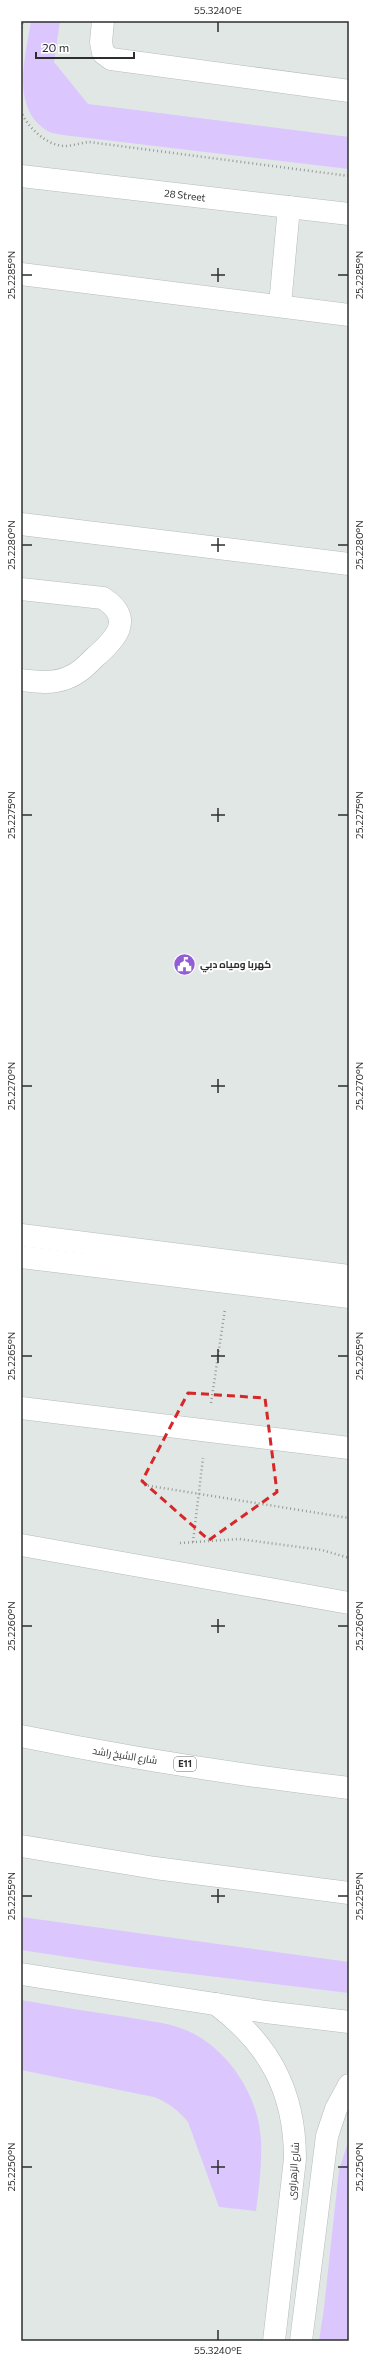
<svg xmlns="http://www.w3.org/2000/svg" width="370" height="2362" font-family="Commissioner,Cairo,sans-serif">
	<rect width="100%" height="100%" fill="#e1e7e5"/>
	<!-- green -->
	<path fill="#dbc6fe" d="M 31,21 L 60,21 L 54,62 L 88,104 L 349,137 L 349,169 L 63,135 C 58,134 50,133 46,130 C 10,106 26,55 31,21 Z
		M 21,1917 L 349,1962 L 349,1993 L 134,1967 L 21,1950 Z
		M 21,2000 C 56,2006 91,2012 126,2017 C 148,2021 176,2023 196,2035 C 232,2055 260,2100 261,2142 C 262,2165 259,2188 256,2211 L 219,2207 L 188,2122 C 178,2110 169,2103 154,2097 L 21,2070 Z
		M 349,2139 L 349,2341 L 319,2341 L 324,2308 L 339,2170 Z"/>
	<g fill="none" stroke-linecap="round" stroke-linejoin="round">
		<defs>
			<g id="minor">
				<path d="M 103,21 L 101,42 L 103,53 L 111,59 L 349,91"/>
				<path id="s1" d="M 21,176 L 349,214"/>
				<path d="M 21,274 L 349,315"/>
				<path d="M 280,305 L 289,207"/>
				<path d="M 21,524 L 349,564"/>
				<path d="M 21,589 L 103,598 C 135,619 116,639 94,658 C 86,666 78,674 67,678 C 52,684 37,682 21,680"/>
				<path d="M 21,1235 L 349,1276"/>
				<path d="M 21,1257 L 349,1297"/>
				<path d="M 21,1408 L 349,1448"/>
			</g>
			<path id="major" d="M 216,2004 C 269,2044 295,2091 295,2159 L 274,2341
				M 301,2341 L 327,2136 L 336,2109 L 349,2085"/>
			<path id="highway" d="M 21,1545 L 349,1603
				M 21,1736 C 129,1758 239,1775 349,1788
				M 21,1846 L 155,1868 L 349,1893
				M 21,1974 L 266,2012 L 349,2022"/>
		</defs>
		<!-- minor casing -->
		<use href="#minor" stroke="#b5bcba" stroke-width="23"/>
		<!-- major casing -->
		<use href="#major" stroke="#b5bcba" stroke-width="23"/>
		<!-- highway casing -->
		<use href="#highway" stroke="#b5bcba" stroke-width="23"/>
		<!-- path -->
		<path stroke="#949897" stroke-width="2.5" stroke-dasharray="1 3" stroke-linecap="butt" d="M 21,32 L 23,21
			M 21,111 C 27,127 46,145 64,146 C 72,146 81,143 89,142 L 349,176
			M 211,1403 L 225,1309
			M 144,1485 L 349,1518
			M 193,1542 L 203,1458
			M 180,1543 L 239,1539 L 322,1550 L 349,1558"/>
		<!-- minor -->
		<use href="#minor" stroke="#fff" stroke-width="22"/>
		<!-- major -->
		<use href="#major" stroke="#fff" stroke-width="22"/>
		<!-- highway -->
		<use href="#highway" stroke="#fff" stroke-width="22"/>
	</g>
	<!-- marked area -->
	<path fill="none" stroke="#d62828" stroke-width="3" stroke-dasharray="8 5" stroke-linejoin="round" d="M 188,1393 L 265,1398 L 277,1492 L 209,1540 L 142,1481 Z"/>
	<!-- ticks -->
	<path fill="none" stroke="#2d2f2e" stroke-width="1.5" d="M 218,22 L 218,32M 218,268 L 218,282M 22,275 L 32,275M 211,275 L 225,275M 338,275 L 348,275M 218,538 L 218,552M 22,545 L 32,545M 211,545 L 225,545M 338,545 L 348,545M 218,808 L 218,822M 22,815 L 32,815M 211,815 L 225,815M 338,815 L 348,815M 218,1079 L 218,1093M 22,1086 L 32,1086M 211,1086 L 225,1086M 338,1086 L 348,1086M 218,1349 L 218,1363M 22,1356 L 32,1356M 211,1356 L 225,1356M 338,1356 L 348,1356M 218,1619 L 218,1633M 22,1626 L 32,1626M 211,1626 L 225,1626M 338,1626 L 348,1626M 218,1889 L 218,1903M 22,1896 L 32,1896M 211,1896 L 225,1896M 338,1896 L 348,1896M 218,2160 L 218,2174M 22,2167 L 32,2167M 211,2167 L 225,2167M 338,2167 L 348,2167M 218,2330 L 218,2340"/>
	<!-- icons -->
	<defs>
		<symbol id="civic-disc" viewBox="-11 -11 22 22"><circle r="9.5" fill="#935dd5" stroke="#fff"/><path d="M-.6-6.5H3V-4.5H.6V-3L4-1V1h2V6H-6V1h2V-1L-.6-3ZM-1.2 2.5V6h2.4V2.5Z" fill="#fff"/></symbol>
	</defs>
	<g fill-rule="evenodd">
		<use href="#civic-disc" x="172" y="952" width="25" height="25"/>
	</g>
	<g text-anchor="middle" stroke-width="4" stroke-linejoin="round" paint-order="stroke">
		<!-- shield labels -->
		<rect fill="#fff" stroke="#6c6d6d" stroke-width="1" x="174" y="1757" width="22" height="14" rx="3"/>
		<g font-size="9" font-weight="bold" fill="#2d2f2e">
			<text x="185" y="1767">E11</text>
		</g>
		<!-- street labels -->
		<g font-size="10" fill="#2d2f2e" stroke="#fff">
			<text dy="4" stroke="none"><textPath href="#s1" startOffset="165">28 Street</textPath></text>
			<text transform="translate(125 1755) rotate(9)" y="4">شارع الشيخ راشد</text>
			<text transform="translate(293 2171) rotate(-86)" y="4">شارع الزهراوى</text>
		</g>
		<!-- poi labels -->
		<g font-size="10" font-weight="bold" fill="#2d2f2e" stroke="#fff" text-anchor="start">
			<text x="200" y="968">كهربا ومياه دبي</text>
		</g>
	</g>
	<!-- border -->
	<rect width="370" height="2362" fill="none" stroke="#ffffff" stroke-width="44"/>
	<!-- scale -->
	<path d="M36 52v6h98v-6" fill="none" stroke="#2d2f2e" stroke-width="2"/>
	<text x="42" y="52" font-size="12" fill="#2d2f2e" stroke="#ffffff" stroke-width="3" paint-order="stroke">20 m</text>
	<rect x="22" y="22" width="326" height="2318" fill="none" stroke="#2d2f2e" stroke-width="1.5"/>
	<g font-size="10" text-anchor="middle" fill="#2d2f2e">
		<text x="218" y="14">55.3240°E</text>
		<text transform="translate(11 275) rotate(-90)" y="4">25.2285°N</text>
		<text transform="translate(359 275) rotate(-90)" y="4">25.2285°N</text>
		<text transform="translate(11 545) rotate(-90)" y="4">25.2280°N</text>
		<text transform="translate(359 545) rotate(-90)" y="4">25.2280°N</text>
		<text transform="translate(11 815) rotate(-90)" y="4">25.2275°N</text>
		<text transform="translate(359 815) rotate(-90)" y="4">25.2275°N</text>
		<text transform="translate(11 1086) rotate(-90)" y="4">25.2270°N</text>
		<text transform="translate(359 1086) rotate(-90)" y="4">25.2270°N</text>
		<text transform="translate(11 1356) rotate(-90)" y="4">25.2265°N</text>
		<text transform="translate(359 1356) rotate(-90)" y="4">25.2265°N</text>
		<text transform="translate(11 1626) rotate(-90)" y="4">25.2260°N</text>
		<text transform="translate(359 1626) rotate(-90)" y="4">25.2260°N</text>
		<text transform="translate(11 1896) rotate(-90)" y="4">25.2255°N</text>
		<text transform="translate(359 1896) rotate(-90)" y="4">25.2255°N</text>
		<text transform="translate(11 2167) rotate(-90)" y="4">25.2250°N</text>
		<text transform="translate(359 2167) rotate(-90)" y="4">25.2250°N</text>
		<text x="218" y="2354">55.3240°E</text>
	</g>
</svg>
